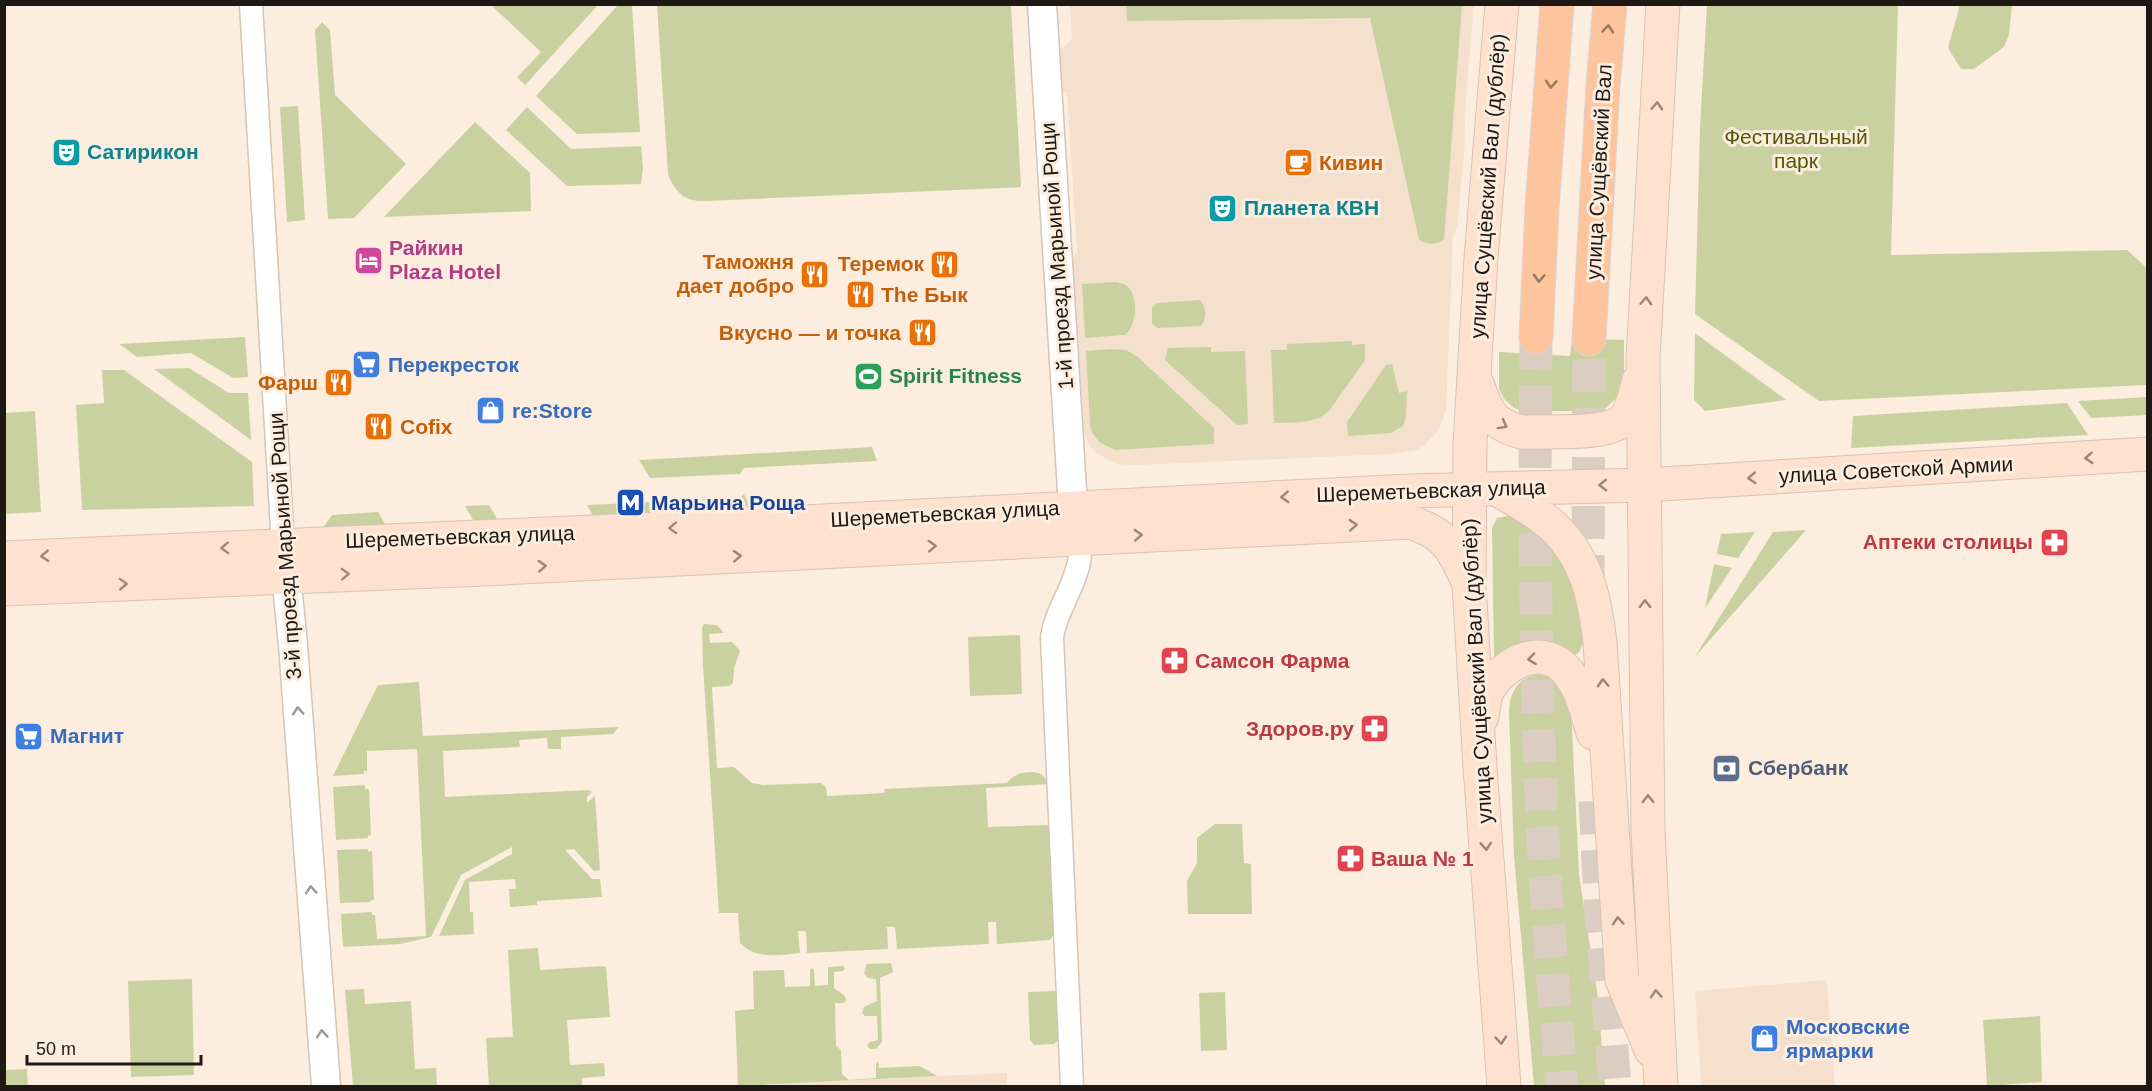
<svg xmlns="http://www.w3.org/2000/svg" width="2152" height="1091" font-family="Helvetica,sans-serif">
	<rect width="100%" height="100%" fill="#fceddf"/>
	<!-- built -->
	<path fill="#f5e0cd" d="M 1070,5 L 1474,5 L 1466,96 L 1464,157 L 1457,226 L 1453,238 L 1446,410 L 1439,430 L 1425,445 L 1416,450 L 1392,454 L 1136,465 L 1116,464 L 1096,453 L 1090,446 L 1082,429 L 1070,261 L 1077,253 L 1067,92 L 1060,92 L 1059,51 L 1072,39 Z
		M 1827,980 L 1835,1086 L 1701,1086 L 1695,991 Z
		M 1007,1073 L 1007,1086 L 748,1086 L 937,1076 Z"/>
	<!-- green -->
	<path fill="#c9d1a1" d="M 491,5 L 598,5 L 525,85 L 517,77 L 541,52 Z
		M 618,5 L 632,5 L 640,132 L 577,134 L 536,96 Z
		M 657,5 L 1011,5 L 1021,187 L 706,201 C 686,202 675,193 668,174 Z
		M 1126,5 L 1462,5 L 1444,240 C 1434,245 1429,245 1419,240 L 1370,18 L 1127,21 Z
		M 1707,5 L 1898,5 L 1891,255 L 2127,250 L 2147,268 L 2147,385 L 1819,401 L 1695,314 L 1700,128 Z
		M 1958,5 L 2012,5 L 2009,35 L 2004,47 L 1974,69 L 1961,69 L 1948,48 L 1959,9 Z
		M 322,22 L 330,30 L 335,95 L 406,164 L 354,218 L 328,219 L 315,30 Z
		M 298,106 L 305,220 L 287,222 L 280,107 Z
		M 527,107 L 571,149 L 641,146 L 643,168 L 641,184 L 567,186 L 506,130 Z
		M 475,122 L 530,173 L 531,211 L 384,217 Z
		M 1116,282 C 1121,283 1126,284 1129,288 C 1139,300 1136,326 1125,335 L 1085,338 L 1082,284 Z
		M 1200,300 C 1207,309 1207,317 1201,326 L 1158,328 L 1152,324 L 1152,308 L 1157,303 Z
		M 1695,333 L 1786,400 L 1705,411 L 1694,400 Z
		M 245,337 L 248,377 L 233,378 L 191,353 L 137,357 L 119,344 Z
		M 1572,338 L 1624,340 L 1624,376 L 1619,395 L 1606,408 L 1593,411 L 1526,411 L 1514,408 L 1505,400 L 1499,389 L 1499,352 L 1570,356 Z
		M 1352,341 L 1352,345 L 1365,344 L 1365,360 L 1329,411 C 1314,425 1293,422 1274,423 L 1271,350 L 1287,350 L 1287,344 Z
		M 1211,347 L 1211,352 L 1245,351 L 1248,424 L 1237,425 L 1165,360 L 1168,348 Z
		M 1111,349 L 1126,350 L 1138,357 L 1214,428 L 1214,444 L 1115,450 L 1099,442 L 1092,432 L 1090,426 L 1086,351 Z
		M 1392,364 L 1399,393 L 1407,391 L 1406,417 L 1403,426 L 1391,433 L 1348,436 L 1347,422 L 1386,365 Z
		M 189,368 L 229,393 L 248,393 L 251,440 L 154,369 Z
		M 102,370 L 124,370 L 252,462 L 254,506 L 82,510 L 76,405 L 104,403 Z
		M 2147,397 L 2147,415 L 2091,418 L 2078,401 Z
		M 2067,403 L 2088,435 L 1851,448 L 1853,416 Z
		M 35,411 L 41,512 L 5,514 L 5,413 Z
		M 872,447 L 877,461 L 744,468 L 740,474 L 650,478 L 639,460 Z
		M 744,494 L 752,512 L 595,519 L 587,505 L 740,498 Z
		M 489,505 L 500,524 L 476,525 L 465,506 Z
		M 378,512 L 388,529 L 323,528 L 332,515 Z
		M 1513,515 C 1538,535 1562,555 1574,586 C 1577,596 1578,608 1580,618 C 1583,629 1586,646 1577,654 L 1494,658 L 1492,528 L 1497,518 Z
		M 1806,530 L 1694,658 L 1773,532 Z
		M 1755,532 L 1738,558 L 1717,554 L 1721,534 Z
		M 1714,564 L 1732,568 L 1705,608 Z
		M 704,624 L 717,625 L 724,633 L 709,634 L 710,643 L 732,642 L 740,651 L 734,668 L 733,683 L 729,686 L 712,687 L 717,768 L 734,767 L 752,783 L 763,785 L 821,783 L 826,787 L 827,796 L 884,793 L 885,789 L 1007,783 C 1012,774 1028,770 1038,773 C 1043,774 1046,780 1049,784 L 986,788 L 988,827 L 1051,825 L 1055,933 L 1050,940 L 997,944 L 996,922 L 988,922 L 989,944 L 897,949 L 895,927 L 887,927 L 888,949 L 807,953 L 806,931 L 798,931 L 800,953 C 778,955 756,960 740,943 L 738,913 L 719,913 L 703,666 L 702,628 Z
		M 1020,635 L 1022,694 L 970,696 L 968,637 Z
		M 1540,674 C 1560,677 1565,691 1571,707 L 1579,875 L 1598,998 L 1605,1086 L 1534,1086 L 1514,856 L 1509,711 C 1510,690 1519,677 1540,674 Z
		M 419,682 L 423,736 L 619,727 L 613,734 L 561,737 L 561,749 L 548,749 L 547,738 L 519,740 L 520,747 L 443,751 L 445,797 L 589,790 L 592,792 L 587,797 L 587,803 L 595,796 L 600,870 L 594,871 L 574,849 L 565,850 L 592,879 L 600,879 L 602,897 L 537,901 L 537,905 L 510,907 L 509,889 L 516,889 L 515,879 L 469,882 L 470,912 L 473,912 L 474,934 L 439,936 L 465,880 L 512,854 L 512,847 L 461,875 L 431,937 L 400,944 L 343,947 L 341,914 L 372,912 L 372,915 L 375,915 L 377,939 L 426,936 L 417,749 L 367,751 L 367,771 L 364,771 L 364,774 L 333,776 L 378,685 Z
		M 365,785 L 365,789 L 369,789 L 371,835 L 368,836 L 368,838 L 336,840 L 333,787 Z
		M 1215,824 L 1242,824 L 1244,863 L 1251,864 L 1252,914 L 1188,914 L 1187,881 L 1197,863 L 1197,838 Z
		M 368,849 L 368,852 L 372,851 L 374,900 L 371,900 L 371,902 L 340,903 L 337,850 Z
		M 538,948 L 540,970 L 602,966 L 606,967 L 610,1017 L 567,1020 L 570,1065 L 604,1063 L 605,1076 L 582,1078 L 582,1086 L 489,1086 L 486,1038 L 513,1037 L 508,950 Z
		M 891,963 L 893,972 L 880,978 L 882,1042 L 876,1049 L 870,1049 L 867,1045 L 870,1042 L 878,1040 L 877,1016 L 865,1016 L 862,1013 L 864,1007 L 877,1001 L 876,979 L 868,978 L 864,973 L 867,964 Z
		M 843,966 L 845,968 L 843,971 L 834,972 L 834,988 L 845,996 L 846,1000 L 844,1003 L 835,1003 L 836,1046 L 841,1050 L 842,1074 L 849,1080 L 876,1078 L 876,1064 L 878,1061 L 879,1068 L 920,1066 L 937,1076 L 738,1086 L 735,1011 L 754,1009 L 753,971 L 784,970 L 785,987 L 810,986 L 810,970 L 812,968 L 814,970 L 815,986 L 828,985 L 828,967 Z
		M 192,979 L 194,1075 L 131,1077 L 128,981 Z
		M 364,989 L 365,1004 L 411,1001 L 415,1069 L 436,1068 L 437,1086 L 353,1086 L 345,990 Z
		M 1056,991 L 1059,1039 L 1054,1044 L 1034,1045 L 1030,1040 L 1028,992 Z
		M 1225,992 L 1227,1050 L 1201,1051 L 1199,993 Z
		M 2040,1016 L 2042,1082 L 1987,1086 L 1983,1020 Z
		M 27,1069 L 28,1086 L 5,1086 L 5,1070 Z"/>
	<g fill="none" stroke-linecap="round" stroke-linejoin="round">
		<!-- primary-tunnel -->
		<path stroke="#dbcdc1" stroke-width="33" stroke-dasharray="33 16" stroke-linecap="butt" d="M 1536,337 C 1534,504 1535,671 1543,837 C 1547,920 1555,1003 1562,1086
			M 1588,588 L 1589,339
			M 1595,801 L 1601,916 L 1615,1086"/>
		<defs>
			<path id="minor" d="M 251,4 L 283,546
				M 1072,1086 L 1052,637 C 1056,610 1074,589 1079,562 C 1081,555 1079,546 1079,538"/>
			<path id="tertiary" d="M 1042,4 L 1073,507
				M 284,554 L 293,645 L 326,1086"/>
			<path id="secondary" d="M 1502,4 L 1481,258 L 1470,443 L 1469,584 L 1480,767 L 1504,1086
				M 1476,381 C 1487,410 1489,423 1521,432 C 1546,431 1613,437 1627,416 C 1633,405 1636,392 1639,380
				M 1498,490 C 1517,501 1538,512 1555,528 C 1587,559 1595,600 1600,642 L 1622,980 L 1651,1050
				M 4,558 L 682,528 L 1409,491 L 1645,485 L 2148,454
				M 4,589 L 484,569 L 1410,522 C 1448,534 1453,550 1469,584
				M 1482,717 C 1483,710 1484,701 1486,694 C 1499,665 1540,642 1565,669 C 1582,687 1586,710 1593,733
				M 1661,1086 L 1648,831 L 1643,359 L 1663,4"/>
			<path id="primary" d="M 1536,337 L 1542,208 L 1557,4
				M 1589,339 L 1603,85 L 1610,4"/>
		</defs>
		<!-- minor casing -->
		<use href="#minor" stroke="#d4c5b8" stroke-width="25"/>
		<!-- tertiary casing -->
		<use href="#tertiary" stroke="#d4c5b8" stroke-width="31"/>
		<!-- secondary casing -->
		<use href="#secondary" stroke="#d4c5b8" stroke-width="35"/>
		<!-- primary casing -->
		<use href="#primary" stroke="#d6d6d5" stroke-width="35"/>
		<!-- minor -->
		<use href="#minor" stroke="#fff" stroke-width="22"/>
		<!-- tertiary -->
		<use href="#tertiary" stroke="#fff" stroke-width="28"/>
		<!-- secondary -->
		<use href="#secondary" stroke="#fee1ce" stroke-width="33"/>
		<!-- primary -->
		<use href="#primary" stroke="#fdc49d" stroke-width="33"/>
	</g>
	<!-- one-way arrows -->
	<defs><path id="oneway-chevron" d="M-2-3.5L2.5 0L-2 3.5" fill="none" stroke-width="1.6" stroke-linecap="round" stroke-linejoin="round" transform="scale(1.5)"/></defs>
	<g stroke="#99775f">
		<use href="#oneway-chevron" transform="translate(1608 29) rotate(-85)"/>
		<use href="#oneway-chevron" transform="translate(1551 84) rotate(94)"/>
		<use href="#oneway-chevron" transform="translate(1539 278) rotate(93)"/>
	</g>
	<g stroke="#99877a">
		<use href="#oneway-chevron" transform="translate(1657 106) rotate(-87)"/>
		<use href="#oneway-chevron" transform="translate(1646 301) rotate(-87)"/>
		<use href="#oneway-chevron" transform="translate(1503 425) rotate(29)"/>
		<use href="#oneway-chevron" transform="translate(2089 458) rotate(176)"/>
		<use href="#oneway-chevron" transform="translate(1752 478) rotate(177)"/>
		<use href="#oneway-chevron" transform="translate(1603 485) rotate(179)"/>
		<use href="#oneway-chevron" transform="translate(1285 497) rotate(177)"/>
		<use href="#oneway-chevron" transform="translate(1353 525) rotate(-3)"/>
		<use href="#oneway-chevron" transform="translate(673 528) rotate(178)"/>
		<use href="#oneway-chevron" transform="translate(1138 535) rotate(-3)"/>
		<use href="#oneway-chevron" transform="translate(932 546) rotate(-3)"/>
		<use href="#oneway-chevron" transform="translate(225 548) rotate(178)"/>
		<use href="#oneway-chevron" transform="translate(45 556) rotate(177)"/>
		<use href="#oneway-chevron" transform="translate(737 556) rotate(-3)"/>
		<use href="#oneway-chevron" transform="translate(542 566) rotate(-3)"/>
		<use href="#oneway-chevron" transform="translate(345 574) rotate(-2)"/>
		<use href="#oneway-chevron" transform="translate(123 584) rotate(-2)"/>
		<use href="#oneway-chevron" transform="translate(1645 604) rotate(-91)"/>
		<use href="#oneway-chevron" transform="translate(1532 659) rotate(173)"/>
		<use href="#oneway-chevron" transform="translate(1603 683) rotate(-93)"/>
		<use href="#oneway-chevron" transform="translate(1648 799) rotate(-91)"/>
		<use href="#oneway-chevron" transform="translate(1486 846) rotate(86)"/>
		<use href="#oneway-chevron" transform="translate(1618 921) rotate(-94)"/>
		<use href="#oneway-chevron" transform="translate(1656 994) rotate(-94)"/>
		<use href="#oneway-chevron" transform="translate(1501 1040) rotate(85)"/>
	</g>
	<g stroke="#9a9895">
		<use href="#oneway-chevron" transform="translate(298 711) rotate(-94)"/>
		<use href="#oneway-chevron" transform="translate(311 890) rotate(-94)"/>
		<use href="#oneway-chevron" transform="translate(322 1034) rotate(-94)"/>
	</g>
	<!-- icons -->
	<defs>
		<symbol id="theatre-square" viewBox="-11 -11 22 22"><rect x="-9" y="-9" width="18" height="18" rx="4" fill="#0f9aa8" stroke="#fceddf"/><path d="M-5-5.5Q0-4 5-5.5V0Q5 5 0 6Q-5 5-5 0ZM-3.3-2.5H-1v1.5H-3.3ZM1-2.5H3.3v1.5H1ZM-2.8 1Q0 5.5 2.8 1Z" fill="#fff"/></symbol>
		<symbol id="cafe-square" viewBox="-11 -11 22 22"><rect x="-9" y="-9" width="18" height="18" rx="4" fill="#e8710a" stroke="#fceddf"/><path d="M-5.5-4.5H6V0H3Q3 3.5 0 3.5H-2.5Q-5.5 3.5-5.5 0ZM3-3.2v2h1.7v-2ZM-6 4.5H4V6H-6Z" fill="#fff"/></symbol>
		<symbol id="hotel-square" viewBox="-11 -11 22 22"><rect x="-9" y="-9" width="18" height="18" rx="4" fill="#d1479c" stroke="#fceddf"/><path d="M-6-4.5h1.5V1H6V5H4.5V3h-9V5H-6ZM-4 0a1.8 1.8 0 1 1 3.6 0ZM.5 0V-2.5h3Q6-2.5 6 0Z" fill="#fff"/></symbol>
		<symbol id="restaurant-square" viewBox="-11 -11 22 22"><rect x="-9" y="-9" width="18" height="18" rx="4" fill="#e8710a" stroke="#fceddf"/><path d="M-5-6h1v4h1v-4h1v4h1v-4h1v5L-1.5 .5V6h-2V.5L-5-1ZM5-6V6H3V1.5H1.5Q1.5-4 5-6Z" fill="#fff"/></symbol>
		<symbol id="supermarket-square" viewBox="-11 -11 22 22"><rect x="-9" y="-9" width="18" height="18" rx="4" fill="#3f7fe0" stroke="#fceddf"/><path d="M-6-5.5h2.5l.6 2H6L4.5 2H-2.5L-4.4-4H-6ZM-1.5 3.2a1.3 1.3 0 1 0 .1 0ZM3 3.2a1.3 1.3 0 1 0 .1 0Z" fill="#fff"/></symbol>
		<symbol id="stadium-square" viewBox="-11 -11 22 22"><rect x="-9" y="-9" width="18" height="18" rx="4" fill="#2e9e5b" stroke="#fceddf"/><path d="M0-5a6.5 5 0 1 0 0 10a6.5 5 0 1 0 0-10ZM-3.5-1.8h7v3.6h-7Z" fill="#fff"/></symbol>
		<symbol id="shop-square" viewBox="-11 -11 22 22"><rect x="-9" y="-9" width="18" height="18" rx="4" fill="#3f7fe0" stroke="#fceddf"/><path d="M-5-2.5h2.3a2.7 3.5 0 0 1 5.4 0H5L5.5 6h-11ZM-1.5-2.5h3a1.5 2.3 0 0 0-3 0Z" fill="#fff"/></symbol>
		<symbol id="metro-square" viewBox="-11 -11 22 22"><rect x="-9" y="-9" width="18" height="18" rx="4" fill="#1a4fb4" stroke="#fceddf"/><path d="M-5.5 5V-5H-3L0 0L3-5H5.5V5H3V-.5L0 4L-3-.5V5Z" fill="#fff"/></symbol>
		<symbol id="pharmacy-square" viewBox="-11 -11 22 22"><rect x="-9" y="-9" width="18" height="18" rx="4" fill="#e0444e" stroke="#fceddf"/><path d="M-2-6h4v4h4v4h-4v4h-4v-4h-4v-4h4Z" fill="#fff"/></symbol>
		<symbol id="bank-square" viewBox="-11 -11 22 22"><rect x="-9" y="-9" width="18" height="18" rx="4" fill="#5c6f8a" stroke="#fceddf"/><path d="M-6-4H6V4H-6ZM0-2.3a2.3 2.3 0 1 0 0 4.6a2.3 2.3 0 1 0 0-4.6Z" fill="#fff"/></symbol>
	</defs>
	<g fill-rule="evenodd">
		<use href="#theatre-square" x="50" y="136" width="33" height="33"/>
		<use href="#cafe-square" x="1282" y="146" width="33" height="33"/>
		<use href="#theatre-square" x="1206" y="192" width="33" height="33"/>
		<use href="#hotel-square" x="352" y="244" width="33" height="33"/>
		<use href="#restaurant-square" x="928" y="248" width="33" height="33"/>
		<use href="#restaurant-square" x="798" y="258" width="33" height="33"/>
		<use href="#restaurant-square" x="844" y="278" width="33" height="33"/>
		<use href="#restaurant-square" x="906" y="316" width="33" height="33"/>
		<use href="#supermarket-square" x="350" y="348" width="33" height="33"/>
		<use href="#stadium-square" x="852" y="360" width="33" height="33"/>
		<use href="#restaurant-square" x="322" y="366" width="33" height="33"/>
		<use href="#shop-square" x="474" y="394" width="33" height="33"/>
		<use href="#restaurant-square" x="362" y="410" width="33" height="33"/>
		<use href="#metro-square" x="614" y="486" width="33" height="33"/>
		<use href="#pharmacy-square" x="2038" y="526" width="33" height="33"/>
		<use href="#pharmacy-square" x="1158" y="644" width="33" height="33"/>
		<use href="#pharmacy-square" x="1358" y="712" width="33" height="33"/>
		<use href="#supermarket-square" x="12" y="720" width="33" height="33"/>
		<use href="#bank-square" x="1710" y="752" width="33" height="33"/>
		<use href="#pharmacy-square" x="1334" y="842" width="33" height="33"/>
		<use href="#shop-square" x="1748" y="1022" width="33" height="33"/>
	</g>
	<g text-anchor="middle" stroke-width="6" stroke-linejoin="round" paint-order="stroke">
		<!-- park labels -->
		<g font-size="21" fill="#525904" stroke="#fceddf">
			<text x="1796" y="144">Фестивальный<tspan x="1796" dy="24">парк</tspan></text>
		</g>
		<!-- culture labels -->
		<g font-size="21" font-weight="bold" fill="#0d838f" stroke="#fceddf" text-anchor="start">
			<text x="87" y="159">Сатирикон</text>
			<text x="1244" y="215">Планета КВН</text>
		</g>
		<!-- food labels -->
		<g font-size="21" font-weight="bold" fill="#c56008" stroke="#fceddf" text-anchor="end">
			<text x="1319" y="170" text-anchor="start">Кивин</text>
			<text x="794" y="269">Таможня<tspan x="794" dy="24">дает добро</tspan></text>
			<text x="924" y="271">Теремок</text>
			<text x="881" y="302" text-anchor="start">The Бык</text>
			<text x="901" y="340">Вкусно — и точка</text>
			<text x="318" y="390">Фарш</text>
			<text x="400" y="434" text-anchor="start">Cofix</text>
		</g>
		<!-- street labels -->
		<g font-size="21" fill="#1e1914" stroke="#fceddf">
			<text transform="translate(1599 172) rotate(-87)" y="7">улица Сущёвский Вал</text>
			<text transform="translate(1488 186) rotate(-86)" y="7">улица Сущёвский Вал (дублёр)</text>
			<text transform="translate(1057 256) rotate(-94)" y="7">1-й проезд Марьиной Рощи</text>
			<text transform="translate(1896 470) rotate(-3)" y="7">улица Советской Армии</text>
			<text transform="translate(1431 491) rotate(-2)" y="7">Шереметьевская улица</text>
			<text transform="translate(945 514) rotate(-3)" y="7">Шереметьевская улица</text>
			<text transform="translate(460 537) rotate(-2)" y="7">Шереметьевская улица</text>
			<text transform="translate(285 546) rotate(-94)" y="7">3-й проезд Марьиной Рощи</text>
			<text transform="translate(1477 671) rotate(-93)" y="7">улица Сущёвский Вал (дублёр)</text>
		</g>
		<!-- hotel labels -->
		<g font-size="21" font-weight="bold" fill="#b23c85" stroke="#fceddf" text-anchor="start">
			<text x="389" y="255">Райкин<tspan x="389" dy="24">Plaza Hotel</tspan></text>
		</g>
		<!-- shop labels -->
		<g font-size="21" font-weight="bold" fill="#366cbe" stroke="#fceddf" text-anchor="start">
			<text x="388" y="372">Перекресток</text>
			<text x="512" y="418">re:Store</text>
			<text x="50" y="743">Магнит</text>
			<text x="1786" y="1034">Московские<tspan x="1786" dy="24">ярмарки</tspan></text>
		</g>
		<!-- leisure labels -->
		<g font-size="21" font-weight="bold" fill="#27864d" stroke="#fceddf" text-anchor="start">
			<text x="889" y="383">Spirit Fitness</text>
		</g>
		<!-- transit labels -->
		<g font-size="21" font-weight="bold" fill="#164399" stroke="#fceddf" text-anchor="start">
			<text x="651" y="510">Марьина Роща</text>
		</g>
		<!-- health labels -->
		<g font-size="21" font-weight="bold" fill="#be3a42" stroke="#fceddf" text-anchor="end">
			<text x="2033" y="549">Аптеки столицы</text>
			<text x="1195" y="668" text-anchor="start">Самсон Фарма</text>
			<text x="1354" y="736">Здоров.ру</text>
			<text x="1371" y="866" text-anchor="start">Ваша № 1</text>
		</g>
		<!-- service labels -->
		<g font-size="21" font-weight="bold" fill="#4e5e75" stroke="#fceddf" text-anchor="start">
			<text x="1748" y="775">Сбербанк</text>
		</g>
	</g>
	<!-- border -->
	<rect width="2152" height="1091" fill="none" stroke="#1e1914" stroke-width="12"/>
	<!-- scale -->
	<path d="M27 1055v9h174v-9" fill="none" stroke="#1e1914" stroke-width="3"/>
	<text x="36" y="1055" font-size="18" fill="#1e1914" stroke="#fceddf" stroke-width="4.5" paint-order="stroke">50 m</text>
</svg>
